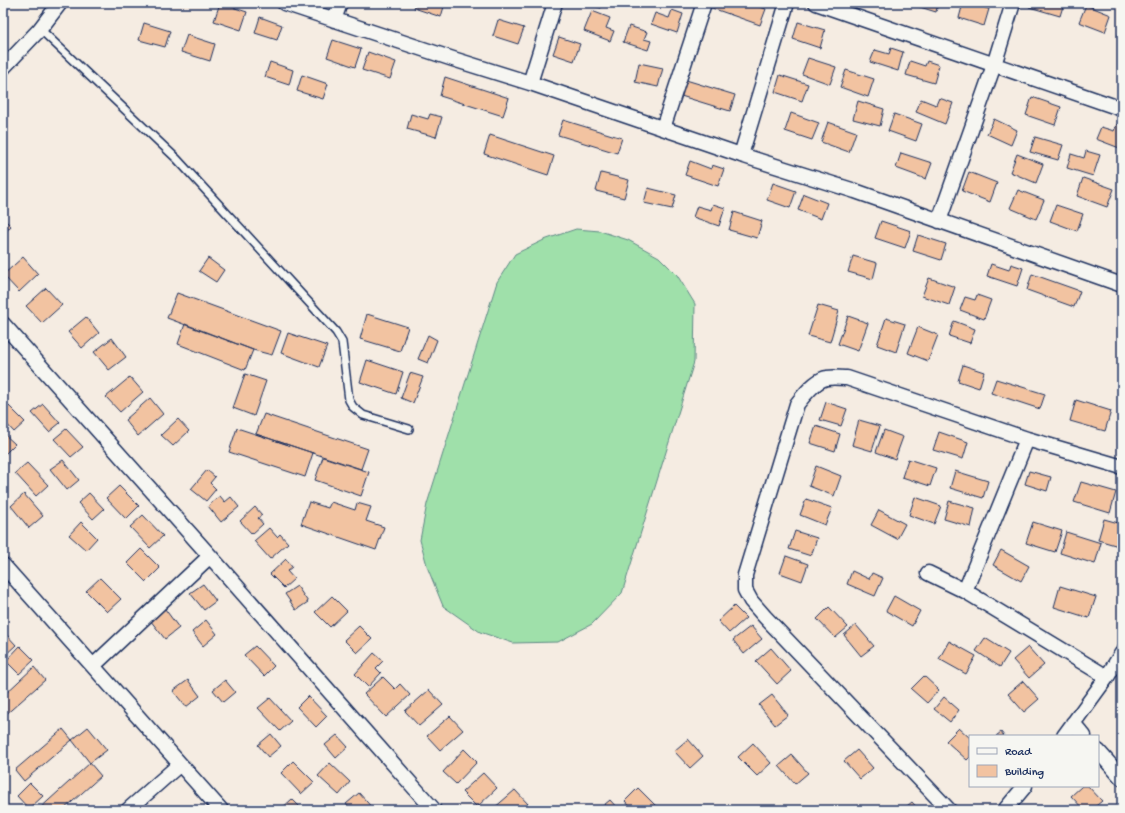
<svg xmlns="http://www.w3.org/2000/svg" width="1125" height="813" font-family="'Gochi Hand',sans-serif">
	<rect width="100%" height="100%" fill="#f5ece2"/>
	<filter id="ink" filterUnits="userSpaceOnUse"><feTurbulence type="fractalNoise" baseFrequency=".025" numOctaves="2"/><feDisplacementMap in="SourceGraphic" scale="8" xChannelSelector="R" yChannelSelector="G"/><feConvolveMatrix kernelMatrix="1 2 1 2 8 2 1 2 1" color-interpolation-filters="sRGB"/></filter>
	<g filter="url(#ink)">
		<!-- garden -->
		<path fill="#9fe0aa" stroke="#5d8884" d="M 576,229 L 600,231 L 628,240 L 659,257 L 677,275 L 695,304 L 694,362 L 622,593 L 592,624 L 558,642 L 513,643 L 480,632 L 443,606 L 428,569 L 420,540 L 427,504 L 497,282 L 515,254 L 544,240 Z"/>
		<!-- building -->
		<path fill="#f2c3a1" stroke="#1b2f5e" d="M 220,3 L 247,12 L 241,30 L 214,21 Z
			M 416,3 L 445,3 L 441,17 L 414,8 Z
			M 499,3 L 509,3 L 508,6 Z
			M 584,3 L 603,3 L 601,8 Z
			M 710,3 L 748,3 L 766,9 L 760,25 L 709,7 Z
			M 907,3 L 938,3 L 936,12 Z
			M 963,3 L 969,3 L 989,9 L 984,26 L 959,18 Z
			M 1030,3 L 1064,3 L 1060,16 L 1029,7 Z
			M 1086,5 L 1111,15 L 1105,32 L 1079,22 Z
			M 672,10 L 683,14 L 677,33 L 651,24 L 655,13 L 669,18 Z
			M 592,11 L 610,18 L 606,28 L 614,31 L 610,41 L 584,31 Z
			M 260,17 L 282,25 L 277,40 L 255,33 Z
			M 498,20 L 524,28 L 518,44 L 493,36 Z
			M 798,22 L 825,30 L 820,48 L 793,39 Z
			M 144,23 L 170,31 L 165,47 L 139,40 Z
			M 629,26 L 647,32 L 644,39 L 651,41 L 648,50 L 623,42 Z
			M 1122,26 L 1122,37 L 1118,36 Z
			M 187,35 L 215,44 L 210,61 L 181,52 Z
			M 559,37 L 580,44 L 574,61 L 553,54 Z
			M 333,40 L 361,49 L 355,67 L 327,57 Z
			M 891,48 L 903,52 L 898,71 L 870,62 L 875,50 L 889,54 Z
			M 368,52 L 396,62 L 390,79 L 362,70 Z
			M 808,58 L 836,67 L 830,84 L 802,74 Z
			M 910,61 L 925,66 L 927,61 L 939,65 L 934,83 L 906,75 Z
			M 270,62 L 293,70 L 289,85 L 265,77 Z
			M 639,63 L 663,68 L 658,87 L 635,82 Z
			M 846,70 L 874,79 L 868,97 L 840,87 Z
			M 302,75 L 328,84 L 323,99 L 297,91 Z
			M 780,75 L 808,84 L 802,101 L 775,92 Z
			M 445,77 L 509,98 L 503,116 L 440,96 Z
			M 686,80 L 735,95 L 730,111 L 681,96 Z
			M 1032,97 L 1061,107 L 1055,125 L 1026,115 Z
			M 939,98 L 953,103 L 945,124 L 916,112 L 921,99 L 936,105 Z
			M 858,101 L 884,109 L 880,126 L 853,119 Z
			M 791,113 L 819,123 L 812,140 L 785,131 Z
			M 411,114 L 428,119 L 430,114 L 442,117 L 436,137 L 407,129 Z
			M 894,114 L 922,124 L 916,141 L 888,131 Z
			M 994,119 L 1017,130 L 1011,145 L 987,134 Z
			M 563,120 L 622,138 L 617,153 L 558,135 Z
			M 828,122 L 856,132 L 849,152 L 821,142 Z
			M 1117,124 L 1122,126 L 1122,149 L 1096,139 L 1101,127 L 1114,131 Z
			M 490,135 L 554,156 L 548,175 L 484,154 Z
			M 1035,137 L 1063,145 L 1058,160 L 1030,152 Z
			M 1086,151 L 1100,155 L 1093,176 L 1067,168 L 1071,154 L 1084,158 Z
			M 901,153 L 932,163 L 926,179 L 896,168 Z
			M 1017,154 L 1043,164 L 1036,183 L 1010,172 Z
			M 690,161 L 711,169 L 712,165 L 724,169 L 718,186 L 685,175 Z
			M 969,172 L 997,183 L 990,202 L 962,191 Z
			M 601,173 L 629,180 L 624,198 L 596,191 Z
			M 1083,178 L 1114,189 L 1107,207 L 1077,196 Z
			M 773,183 L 796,191 L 790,208 L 767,200 Z
			M 648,188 L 676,195 L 672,209 L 644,203 Z
			M 1018,190 L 1044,200 L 1036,219 L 1010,208 Z
			M 804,194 L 827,203 L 821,219 L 798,210 Z
			M 713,204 L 725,208 L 719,226 L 693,217 L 697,206 L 711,210 Z
			M 1056,205 L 1083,214 L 1077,231 L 1050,221 Z
			M 734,212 L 762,221 L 757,238 L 729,230 Z
			M 3,218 L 11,226 L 3,235 Z
			M 881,221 L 911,231 L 905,248 L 875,238 Z
			M 1122,234 L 1122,248 L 1118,247 Z
			M 918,235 L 946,244 L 941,260 L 913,251 Z
			M 853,256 L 877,263 L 873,279 L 848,272 Z
			M 23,257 L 38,274 L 19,292 L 3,275 Z
			M 208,258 L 224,270 L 216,282 L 199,271 Z
			M 991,264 L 1009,270 L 1011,264 L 1023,268 L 1017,286 L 987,276 Z
			M 1032,274 L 1080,291 L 1074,307 L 1027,290 Z
			M 929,278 L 955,287 L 949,305 L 922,296 Z
			M 46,288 L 62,305 L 42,323 L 26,306 Z
			M 177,293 L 281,331 L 272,355 L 253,350 L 167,318 Z
			M 977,295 L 991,300 L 984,319 L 960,310 L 965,297 L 975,300 Z
			M 818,305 L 839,311 L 830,342 L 808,336 Z
			M 367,314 L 408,327 L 400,351 L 360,339 Z
			M 848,316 L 868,323 L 858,351 L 838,344 Z
			M 86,317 L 99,333 L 82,348 L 68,332 Z
			M 886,318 L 905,324 L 896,352 L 877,345 Z
			M 954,321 L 975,329 L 970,343 L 949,336 Z
			M 185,324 L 253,350 L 245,370 L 178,344 Z
			M 918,327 L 938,335 L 928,361 L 908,353 Z
			M 288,333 L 327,346 L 319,367 L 281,353 Z
			M 428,335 L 437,340 L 428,363 L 418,359 Z
			M 112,338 L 126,357 L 109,370 L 94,352 Z
			M 367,360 L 403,372 L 396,394 L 360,382 Z
			M 963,365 L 984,372 L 979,388 L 958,381 Z
			M 410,373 L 423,377 L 413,403 L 401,398 Z
			M 245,374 L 266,381 L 254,416 L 233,408 Z
			M 130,377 L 143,392 L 120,412 L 106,397 Z
			M 996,379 L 1045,394 L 1040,409 L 991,393 Z
			M 150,398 L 163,414 L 138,436 L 125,420 Z
			M 1076,400 L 1111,411 L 1105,431 L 1070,421 Z
			M 826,402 L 847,409 L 841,426 L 820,420 Z
			M 7,404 L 25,422 L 14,432 L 3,420 L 3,408 Z
			M 43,404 L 60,423 L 49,432 L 32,413 Z
			M 264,414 L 368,449 L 361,469 L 256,434 Z
			M 178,419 L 189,431 L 173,446 L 161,435 Z
			M 859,420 L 880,426 L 872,451 L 852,445 Z
			M 816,426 L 840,434 L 835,451 L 810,443 Z
			M 237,428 L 313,453 L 305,477 L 229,452 Z
			M 66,429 L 83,447 L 71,457 L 54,439 Z
			M 884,430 L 903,437 L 895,459 L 876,452 Z
			M 939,432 L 968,442 L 963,459 L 933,450 Z
			M 3,433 L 15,444 L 3,456 Z
			M 323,457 L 369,472 L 361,496 L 315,480 Z
			M 908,459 L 936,468 L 930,486 L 902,477 Z
			M 63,460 L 79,480 L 67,490 L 50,469 Z
			M 27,463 L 48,485 L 36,496 L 15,473 Z
			M 816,466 L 841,476 L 834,496 L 809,486 Z
			M 207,470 L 215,477 L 210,483 L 216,489 L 206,501 L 191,489 Z
			M 955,471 L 988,481 L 983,498 L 950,488 Z
			M 1029,471 L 1051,477 L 1047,491 L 1025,484 Z
			M 1081,482 L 1116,492 L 1110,513 L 1074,502 Z
			M 119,486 L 139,506 L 126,519 L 106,498 Z
			M 89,493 L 104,509 L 93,519 L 78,503 Z
			M 24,494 L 43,516 L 29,528 L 11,506 Z
			M 220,496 L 225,502 L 231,497 L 239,507 L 221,522 L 208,506 Z
			M 915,497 L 941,506 L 934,524 L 909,515 Z
			M 806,499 L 832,508 L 825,525 L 800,515 Z
			M 949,501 L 975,508 L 971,527 L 944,519 Z
			M 309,502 L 328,508 L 331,502 L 355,510 L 357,503 L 371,507 L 366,521 L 384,527 L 376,550 L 301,524 Z
			M 255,507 L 262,515 L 258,518 L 263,524 L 252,534 L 240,521 Z
			M 879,510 L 905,524 L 897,539 L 871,525 Z
			M 143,515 L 163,536 L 150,548 L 130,527 Z
			M 1104,519 L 1122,524 L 1122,547 L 1098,540 Z
			M 81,522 L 97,538 L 86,550 L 69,535 Z
			M 1033,522 L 1062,531 L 1055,552 L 1026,543 Z
			M 269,528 L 277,537 L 280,534 L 288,543 L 270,559 L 254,541 Z
			M 795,531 L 817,538 L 811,556 L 789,549 Z
			M 1066,532 L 1101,543 L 1095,564 L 1060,553 Z
			M 141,549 L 160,568 L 146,582 L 127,563 Z
			M 1001,550 L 1029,566 L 1021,581 L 993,565 Z
			M 786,556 L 808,564 L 802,581 L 780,573 Z
			M 286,559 L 292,567 L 287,571 L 294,579 L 284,588 L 270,574 Z
			M 852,571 L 869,579 L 872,573 L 883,578 L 875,596 L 847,584 Z
			M 100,578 L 121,599 L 107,612 L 86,591 Z
			M 203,584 L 216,601 L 204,610 L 190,593 Z
			M 297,586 L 308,602 L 296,610 L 285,594 Z
			M 1060,586 L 1096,597 L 1089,618 L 1054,607 Z
			M 332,596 L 347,611 L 330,627 L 315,612 Z
			M 894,596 L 920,611 L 912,626 L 886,611 Z
			M 734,606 L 746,618 L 729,633 L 718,621 Z
			M 829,607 L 848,627 L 835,638 L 817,619 Z
			M 165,609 L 179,628 L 165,639 L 150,620 Z
			M 206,620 L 217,634 L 203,646 L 192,632 Z
			M 856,625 L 874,646 L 861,656 L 844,635 Z
			M 359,626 L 372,639 L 357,653 L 344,640 Z
			M 751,626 L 762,639 L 744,654 L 733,640 Z
			M 5,633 L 16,645 L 3,657 L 3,635 Z
			M 985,638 L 1009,653 L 1000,667 L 976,651 Z
			M 949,641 L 976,656 L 966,674 L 939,659 Z
			M 20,646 L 34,660 L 19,674 L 6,661 Z
			M 255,646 L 274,666 L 264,676 L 244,655 Z
			M 1028,647 L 1044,665 L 1029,678 L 1013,660 Z
			M 771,648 L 791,671 L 777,684 L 756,661 Z
			M 374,653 L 383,661 L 376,668 L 381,673 L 368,687 L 355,674 Z
			M 34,667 L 45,680 L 3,717 L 3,696 Z
			M 924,676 L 939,690 L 927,703 L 911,689 Z
			M 383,677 L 395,689 L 400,684 L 410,695 L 386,717 L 364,694 Z
			M 188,680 L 200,696 L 186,707 L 173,691 Z
			M 225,680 L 235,692 L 223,702 L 213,690 Z
			M 1023,681 L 1039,699 L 1024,712 L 1008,694 Z
			M 429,690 L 443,705 L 419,726 L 405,711 Z
			M 772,695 L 788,715 L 775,725 L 759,705 Z
			M 308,696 L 327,716 L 316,727 L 297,707 Z
			M 944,697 L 959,710 L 950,722 L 934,709 Z
			M 270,698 L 291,721 L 280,731 L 258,708 Z
			M 450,716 L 463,730 L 440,750 L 427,736 Z
			M 88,727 L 107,750 L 90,763 L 72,740 Z
			M 959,728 L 970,738 L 970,757 L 967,760 L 946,741 Z
			M 63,729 L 72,740 L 24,781 L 15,770 Z
			M 1001,732 L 1004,736 L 996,736 Z
			M 271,734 L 281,746 L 268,757 L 258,745 Z
			M 337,735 L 348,747 L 336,758 L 325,745 Z
			M 688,739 L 703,756 L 690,768 L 674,751 Z
			M 753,743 L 771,763 L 757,776 L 738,757 Z
			M 464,749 L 477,762 L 456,784 L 443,772 Z
			M 857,750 L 873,768 L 860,779 L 844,761 Z
			M 792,755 L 808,773 L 795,784 L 779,766 Z
			M 293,761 L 314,782 L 301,794 L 281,773 Z
			M 90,763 L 101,776 L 63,810 L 38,810 Z
			M 330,763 L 350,782 L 339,795 L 318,776 Z
			M 483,773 L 497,788 L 477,807 L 462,792 Z
			M 30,783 L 43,796 L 29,809 L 17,796 Z
			M 1082,786 L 1088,786 L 1102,801 L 1091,810 L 1084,810 L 1071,796 Z
			M 638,788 L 660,810 L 633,810 L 625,801 Z
			M 515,790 L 528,804 L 521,810 L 493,810 L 493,809 Z
			M 359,793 L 374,810 L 351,810 L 346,804 Z
			M 292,799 L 303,810 L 280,810 Z
			M 610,800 L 619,810 L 598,810 Z
			M 912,802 L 919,810 L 902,810 Z"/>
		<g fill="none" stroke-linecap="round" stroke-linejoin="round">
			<defs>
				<path id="service" d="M 40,29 L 177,159 L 336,332 L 342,342 L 349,400 L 353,407 L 363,415 L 409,429"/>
				<path id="minor" d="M 284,3 L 453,59 L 530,83 L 741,155 L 855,191 L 1122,285
					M 816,3 L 1122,109
					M 334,20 L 340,3
					M 3,68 L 40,29 L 60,3
					M 530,83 L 555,3
					M 663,128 L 704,3
					M 741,155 L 787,3
					M 939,221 L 994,65 L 1013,3
					M 3,324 L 210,556 L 434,810
					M 3,565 L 221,810
					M 928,573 L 965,591 L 1107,677
					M 965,591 L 1027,439
					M 93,666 L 210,556
					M 1073,723 L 1084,736
					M 1064,736 L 1107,677 L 1122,653
					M 1098,751 L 1122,778
					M 128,810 L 180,764
					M 949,810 L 765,617 L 751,601 L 745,590 L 745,575 L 797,404 C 803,396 817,379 827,378 C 834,377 840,378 847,378 L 1027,439 L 1122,467
					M 1005,810 L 1025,786"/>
			</defs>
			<!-- service casing -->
			<use href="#service" stroke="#1b2f5e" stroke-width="10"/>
			<!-- minor casing -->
			<use href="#minor" stroke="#1b2f5e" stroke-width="17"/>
			<!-- service -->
			<use href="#service" stroke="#f6f6f2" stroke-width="7"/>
			<!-- minor -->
			<use href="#minor" stroke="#f6f6f2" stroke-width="14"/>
		</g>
	</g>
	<!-- margin -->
	<rect width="1125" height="813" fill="none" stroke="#f6f6f2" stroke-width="16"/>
	<rect x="8" y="8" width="1109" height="797" fill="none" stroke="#1b2f5e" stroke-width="1.5" filter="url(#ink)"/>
	<!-- legend -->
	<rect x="969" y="735" width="130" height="52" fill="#f6f6f2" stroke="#9ea6b7"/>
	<rect x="977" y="748" width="20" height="6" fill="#f6f6f2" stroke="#9ea6b7"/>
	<text x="1005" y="755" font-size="12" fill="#1b2f5e">Road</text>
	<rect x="977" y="765" width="20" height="12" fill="#f2c3a1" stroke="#9ea6b7"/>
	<text x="1005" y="775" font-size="12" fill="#1b2f5e">Building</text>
</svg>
